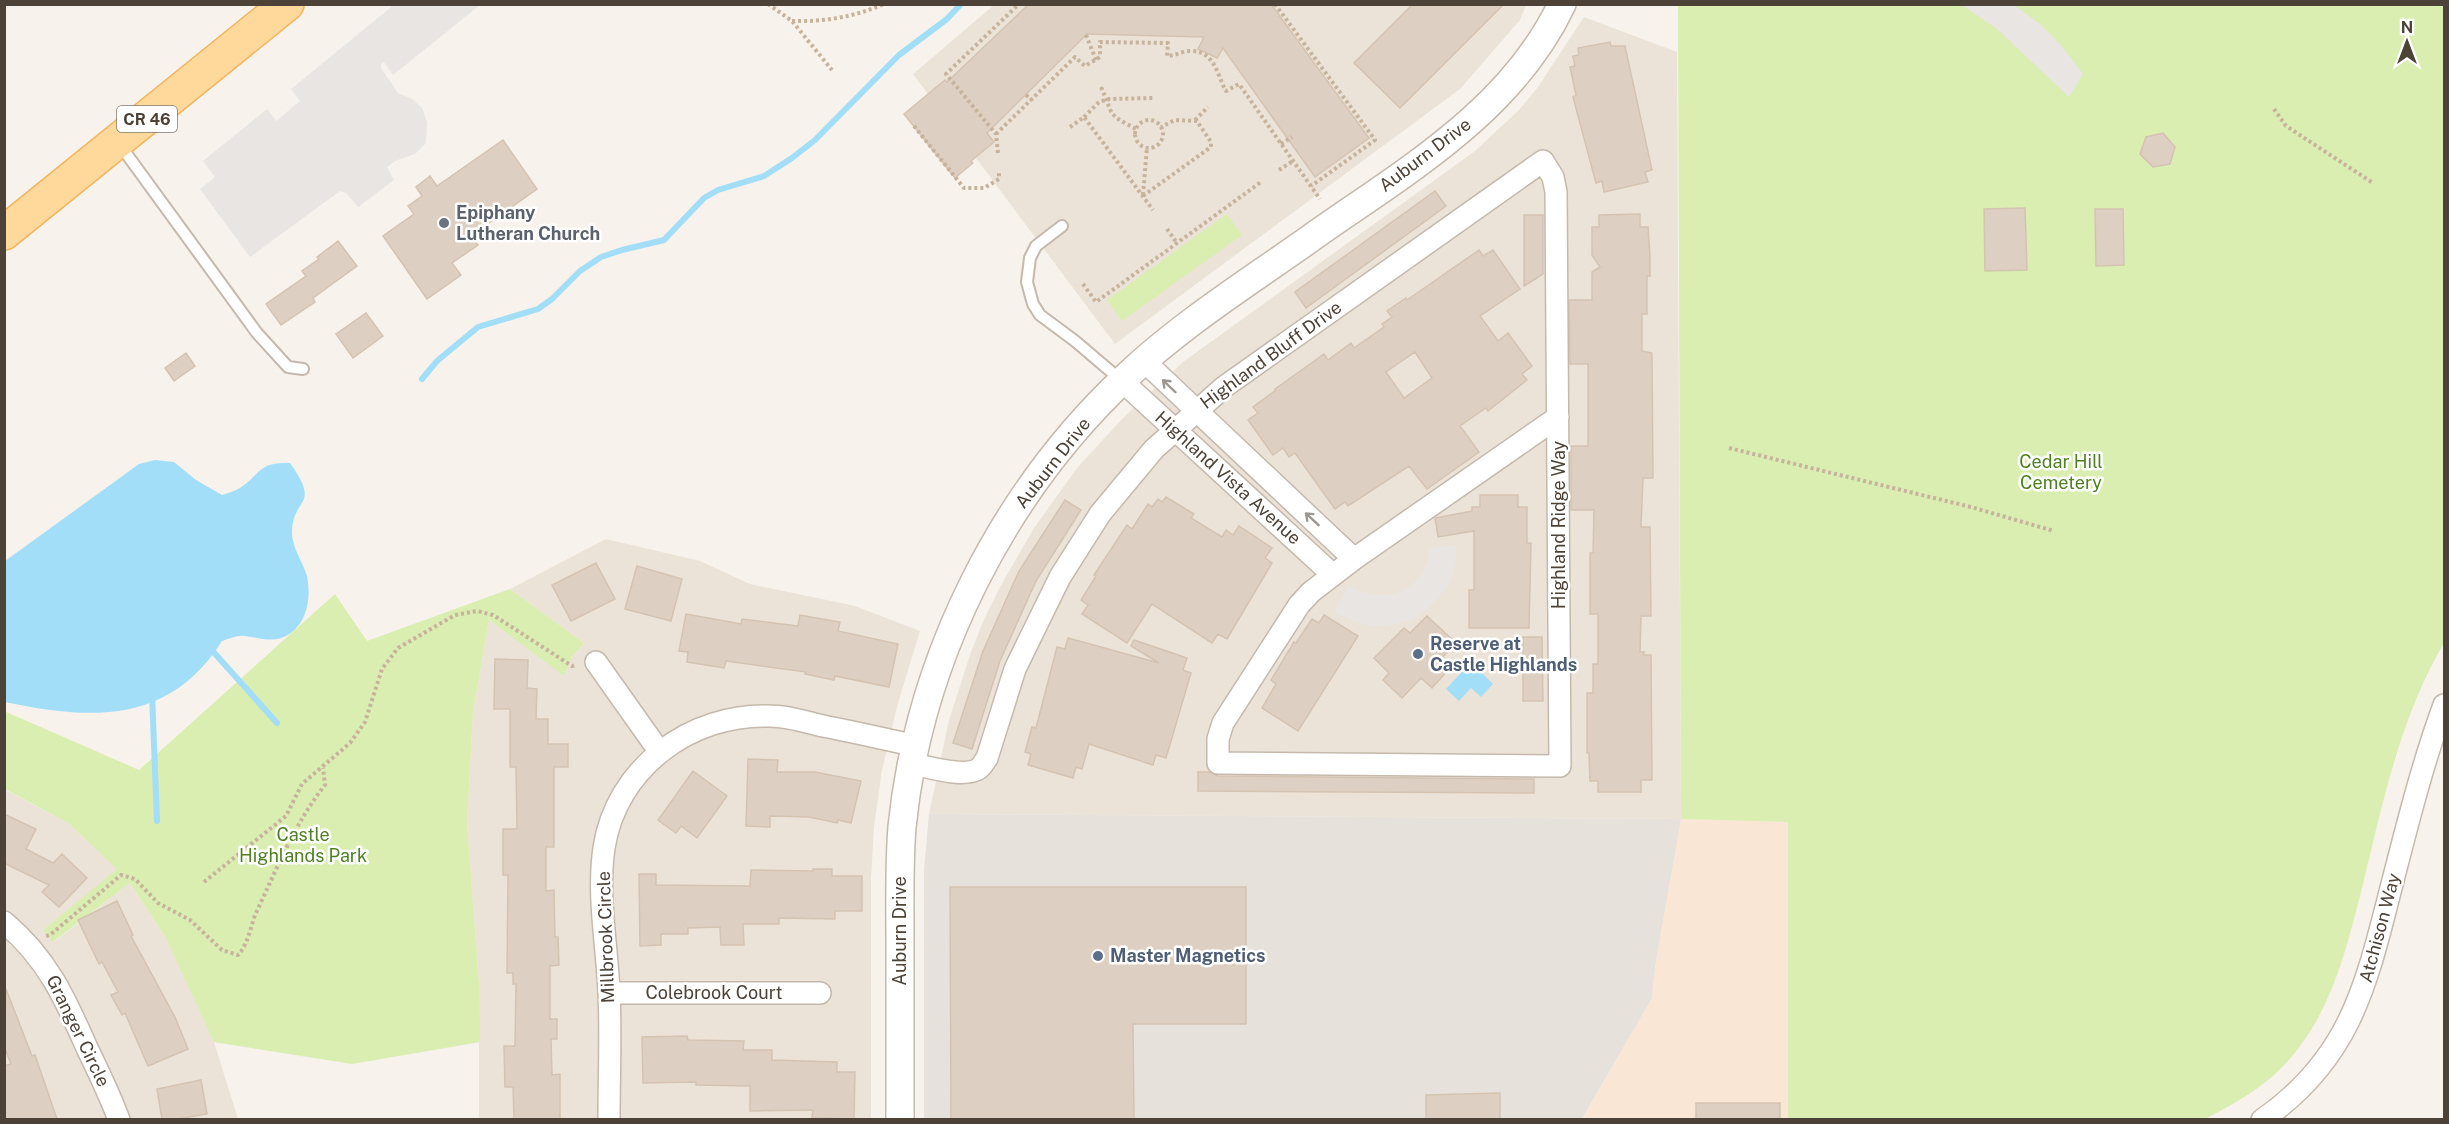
<svg xmlns="http://www.w3.org/2000/svg" width="2449" height="1124" font-family="'Public Sans',sans-serif">
	<rect width="100%" height="100%" fill="#f7f2eb"/>
	<!-- residential -->
	<path fill="#ebe3d8" d="M 994,5 L 1526,5 L 1520,20 L 1460,89 L 1115,344 L 913,74 Z
		M 1584,17 L 1677,52 L 1681,819 L 929,814 L 949,720 L 971,652 L 985,617 L 1000,587 L 1034,528 L 1077,468 L 1124,417 L 1183,362 L 1475,151 L 1520,109 L 1538,87 Z
		M 606,539 L 700,561 L 750,584 L 855,606 L 920,631 L 898,703 L 882,770 L 874,827 L 871,878 L 871,1119 L 479,1120 L 479,984 L 467,823 L 473,712 L 489,620 L 564,675 L 572,657 L 584,643 L 510,589 Z
		M 4,789 L 68,823 L 118,869 L 43,930 L 54,942 L 130,883 L 166,938 L 192,992 L 214,1042 L 238,1119 L 5,1119 Z"/>
	<!-- commercial -->
	<path fill="#fae6d5" d="M 1681,819 L 1788,822 L 1788,1119 L 1582,1120 L 1652,998 L 1655,967 Z"/>
	<!-- industrial -->
	<path fill="#e7e1dc" d="M 929,814 L 1681,819 L 1655,967 L 1652,998 L 1582,1119 L 924,1120 L 924,870 Z"/>
	<!-- green -->
	<path fill="#d9eeb0" d="M 1678,5 L 2444,5 L 2444,643 C 2399,719 2382,807 2361,892 C 2345,954 2331,1013 2287,1062 C 2265,1087 2234,1104 2205,1119 L 1788,1119 L 1788,822 L 1681,819 Z
		M 1227,214 L 1242,235 L 1122,321 L 1107,300 Z
		M 510,589 L 584,643 L 572,657 L 564,676 L 489,620 L 473,712 L 467,823 L 479,984 L 480,1042 L 352,1064 L 214,1042 L 166,938 L 130,883 L 53,942 L 43,930 L 117,869 L 68,823 L 5,789 L 4,711 L 139,770 L 335,594 L 367,641 Z"/>
	<!-- parking -->
	<path fill="#e8e5e2" d="M 395,4 L 480,5 L 393,75 L 384,62 L 381,64 L 381,68 L 398,93 L 412,99 L 422,108 L 427,122 L 426,143 L 415,154 L 395,161 L 387,167 L 394,180 L 358,207 L 346,193 L 340,191 L 250,257 L 200,189 L 215,177 L 203,161 L 267,109 L 276,121 L 300,101 L 291,89 Z
		M 1962,5 L 2014,5 L 2040,24 L 2061,45 L 2083,74 L 2069,97 L 1997,29 Z
		M 1456,545 L 1455,566 L 1451,580 L 1441,595 L 1426,610 L 1411,620 L 1390,625 L 1369,626 L 1334,613 L 1348,587 L 1376,595 L 1390,595 L 1403,591 L 1414,583 L 1422,573 L 1428,560 L 1429,548 Z"/>
	<!-- water -->
	<path fill="#a2def8" d="M 155,460 L 174,462 L 196,480 L 222,495 C 228,493 235,491 240,488 C 262,473 258,462 290,463 C 322,508 292,496 292,533 C 292,548 303,562 307,576 C 312,600 306,629 281,638 C 269,642 256,637 244,636 C 237,635 229,639 222,641 C 169,725 90,720 5,702 L 5,561 L 139,464 Z
		M 1471,662 L 1493,684 L 1481,697 L 1471,688 L 1459,701 L 1446,689 Z"/>
	<g fill="none" stroke-linecap="round" stroke-linejoin="round">
		<!-- stream -->
		<path stroke="#a2def8" stroke-width="6" d="M 422,379 L 437,361 L 478,327 L 538,309 L 552,299 L 580,271 L 601,257 L 622,250 L 664,240 L 704,198 L 718,190 L 764,176 L 792,158 L 815,140 L 899,55 L 947,19 L 961,4
			M 209,647 L 277,723
			M 152,694 L 157,821"/>
	</g>
	<!-- building -->
	<path fill="#ddcfc2" stroke="#d5c3b1" stroke-width="1.5" fill-rule="evenodd" d="M 1029,4 L 1271,4 L 1369,138 L 1315,177 L 1223,48 L 1217,58 L 1198,49 L 1204,37 L 1087,34 L 987,133 L 994,142 L 971,161 L 973,163 L 955,178 L 904,114 L 945,80 L 947,82 Z
		M 1413,4 L 1504,4 L 1400,108 L 1354,63 Z
		M 1610,42 L 1611,46 L 1625,46 L 1652,170 L 1645,172 L 1648,182 L 1604,192 L 1602,181 L 1596,183 L 1573,97 L 1576,95 L 1570,67 L 1575,66 L 1573,56 L 1579,55 L 1578,48 Z
		M 2163,133 L 2175,147 L 2170,164 L 2153,167 L 2140,154 L 2146,137 Z
		M 503,140 L 537,189 L 475,233 L 478,236 L 473,239 L 478,245 L 452,263 L 461,275 L 427,299 L 383,236 L 414,214 L 408,206 L 422,196 L 416,187 L 430,176 L 437,186 Z
		M 1435,191 L 1446,206 L 1306,308 L 1295,292 Z
		M 2025,208 L 2027,270 L 1985,271 L 1984,209 Z
		M 2095,209 L 2123,209 L 2124,265 L 2096,266 Z
		M 1640,214 L 1640,227 L 1648,227 L 1650,256 L 1650,276 L 1647,276 L 1647,314 L 1642,314 L 1642,351 L 1652,353 L 1653,478 L 1643,478 L 1641,527 L 1650,527 L 1651,616 L 1641,616 L 1640,652 L 1644,652 L 1644,655 L 1651,655 L 1652,780 L 1641,780 L 1641,792 L 1598,792 L 1598,781 L 1590,781 L 1589,753 L 1587,753 L 1587,693 L 1593,693 L 1593,664 L 1598,664 L 1598,614 L 1590,614 L 1590,553 L 1593,553 L 1594,510 L 1571,510 L 1571,446 L 1588,446 L 1588,364 L 1570,364 L 1569,300 L 1592,300 L 1592,272 L 1600,267 L 1592,255 L 1592,227 L 1599,227 L 1599,215 Z
		M 1524,215 L 1543,215 L 1543,274 L 1524,286 Z
		M 338,241 L 357,266 L 313,298 L 315,302 L 281,325 L 266,304 L 306,276 L 302,271 L 319,259 L 317,257 Z
		M 1479,250 L 1483,256 L 1493,250 L 1520,289 L 1480,316 L 1498,341 L 1508,333 L 1532,366 L 1522,374 L 1527,380 L 1488,411 L 1486,408 L 1460,426 L 1479,452 L 1427,489 L 1409,466 L 1348,506 L 1345,502 L 1335,509 L 1295,453 L 1289,457 L 1283,448 L 1273,455 L 1248,420 L 1258,413 L 1253,407 L 1276,390 L 1275,389 L 1324,354 L 1328,360 L 1351,343 L 1354,348 L 1384,327 L 1382,324 L 1392,317 L 1387,311 L 1406,298 L 1407,300 ZM 1415,352 L 1432,378 L 1404,398 L 1386,372 Z
		M 366,313 L 383,336 L 353,358 L 336,334 Z
		M 186,353 L 195,366 L 174,381 L 165,368 Z
		M 1480,495 L 1518,495 L 1518,507 L 1527,507 L 1527,543 L 1531,543 L 1529,628 L 1469,628 L 1469,590 L 1474,590 L 1474,531 L 1438,537 L 1435,518 L 1472,511 L 1472,507 L 1480,507 Z
		M 1166,497 L 1194,514 L 1191,518 L 1222,537 L 1226,530 L 1233,535 L 1239,526 L 1272,548 L 1265,558 L 1272,563 L 1227,639 L 1218,634 L 1212,643 L 1152,604 L 1127,643 L 1082,614 L 1088,605 L 1081,600 L 1096,576 L 1094,575 L 1127,525 L 1132,529 L 1148,504 L 1152,507 L 1158,499 L 1162,502 Z
		M 1065,500 L 1081,510 L 1036,581 L 1000,661 L 972,749 L 953,743 L 983,651 L 1019,571 Z
		M 596,563 L 615,599 L 571,621 L 552,585 Z
		M 637,566 L 682,579 L 671,621 L 625,609 Z
		M 686,614 L 741,624 L 742,619 L 798,626 L 800,615 L 840,622 L 838,631 L 898,644 L 889,687 L 835,676 L 834,680 L 805,674 L 806,672 L 726,661 L 724,668 L 687,662 L 688,652 L 679,651 Z
		M 1324,615 L 1358,636 L 1298,731 L 1262,708 L 1276,684 L 1271,680 L 1294,642 L 1296,643 L 1312,619 L 1319,623 Z
		M 1427,616 L 1456,643 L 1441,659 L 1450,668 L 1432,688 L 1421,678 L 1402,698 L 1383,680 L 1389,673 L 1374,658 L 1404,628 L 1410,633 Z
		M 1523,637 L 1542,637 L 1543,701 L 1523,701 Z
		M 1068,638 L 1159,663 L 1131,646 L 1134,640 L 1187,658 L 1183,670 L 1191,673 L 1166,758 L 1156,755 L 1153,765 L 1089,744 L 1082,769 L 1076,767 L 1073,778 L 1028,765 L 1031,754 L 1025,752 L 1032,727 L 1036,728 L 1057,647 L 1065,649 Z
		M 495,659 L 528,660 L 527,688 L 537,689 L 536,719 L 548,719 L 548,744 L 568,744 L 568,767 L 554,767 L 554,847 L 546,847 L 546,891 L 554,890 L 555,937 L 558,937 L 559,965 L 550,966 L 550,1019 L 557,1019 L 557,1039 L 551,1039 L 552,1075 L 560,1074 L 560,1119 L 514,1119 L 513,1087 L 505,1087 L 504,1046 L 515,1046 L 516,984 L 513,984 L 513,973 L 507,973 L 508,875 L 503,875 L 503,829 L 517,829 L 516,767 L 510,767 L 510,709 L 494,709 Z
		M 748,759 L 778,760 L 777,772 L 815,772 L 861,781 L 851,823 L 838,820 L 837,823 L 809,817 L 770,816 L 770,827 L 746,826 Z
		M 693,771 L 727,796 L 697,838 L 681,826 L 676,833 L 658,820 Z
		M 1198,772 L 1209,772 L 1218,776 L 1534,779 L 1534,793 L 1198,791 Z
		M 4,814 L 36,829 L 26,849 L 53,863 L 62,854 L 87,878 L 59,907 L 42,892 L 49,885 L 4,863 Z
		M 813,869 L 832,869 L 832,876 L 862,876 L 862,911 L 835,911 L 835,919 L 779,918 L 779,924 L 743,924 L 744,945 L 721,945 L 720,927 L 688,928 L 688,934 L 661,934 L 661,945 L 640,946 L 639,874 L 656,874 L 656,885 L 750,886 L 751,870 L 813,871 Z
		M 950,887 L 1246,887 L 1246,1024 L 1133,1024 L 1134,1119 L 951,1119 Z
		M 117,901 L 133,935 L 131,936 L 175,1017 L 188,1049 L 148,1066 L 125,1013 L 122,1015 L 111,995 L 118,992 L 102,962 L 99,964 L 78,920 Z
		M 6,989 L 32,1056 L 35,1055 L 57,1119 L 4,1119 L 4,1066 L 11,1064 L 4,1046 Z
		M 687,1036 L 688,1040 L 744,1041 L 743,1050 L 772,1050 L 772,1060 L 837,1062 L 837,1072 L 855,1072 L 854,1119 L 812,1118 L 813,1110 L 750,1111 L 750,1086 L 696,1085 L 696,1082 L 643,1083 L 642,1037 Z
		M 201,1080 L 207,1114 L 178,1119 L 162,1119 L 157,1089 Z
		M 1500,1093 L 1500,1119 L 1426,1119 L 1426,1095 Z
		M 1696,1103 L 1780,1103 L 1780,1119 L 1696,1119 Z"/>
	<g fill="none" stroke-linecap="round" stroke-linejoin="round">
		<defs>
			<path id="service" d="M 120,145 L 257,333 L 288,367 L 303,369
				M 1062,226 L 1036,246 L 1030,258 L 1027,282 L 1033,304 L 1040,315 L 1075,341 L 1122,381"/>
			<path id="minor" d="M 1144,361 L 1354,559
				M 1122,381 L 1333,575
				M 596,662 L 659,751
				M 913,764 C 929,767 964,778 978,769 C 982,767 984,762 987,758 L 1015,669 L 1060,577 L 1100,514 L 1154,449 L 1224,387 L 1543,161 L 1553,177 L 1556,192 L 1560,766 L 1218,763 L 1218,739 L 1223,723 L 1299,605 L 1311,592 L 1354,559 L 1558,417
				M 4,922 C 47,958 65,998 87,1048 C 98,1071 110,1095 119,1120
				M 609,993 L 820,993
				M 609,1120 C 609,1077 611,1035 609,992 C 607,945 597,895 604,848 C 616,768 691,713 770,716 C 788,716 806,722 823,726 C 854,732 885,739 916,746
				M 2262,1120 C 2350,1059 2366,986 2391,888 C 2407,826 2422,765 2444,705"/>
			<path id="tertiary" d="M 900,1120 C 900,1059 900,999 900,939 C 900,902 899,864 902,827 C 919,658 1003,492 1127,376 C 1182,324 1249,282 1311,238 C 1404,172 1511,112 1562,4"/>
			<path id="primary" d="M 4,233 L 287,4"/>
		</defs>
		<!-- service casing -->
		<use href="#service" stroke="#c4b9ac" stroke-width="14"/>
		<!-- minor casing -->
		<use href="#minor" stroke="#c4b9ac" stroke-width="24"/>
		<!-- tertiary casing -->
		<use href="#tertiary" stroke="#c4b9ac" stroke-width="30"/>
		<!-- primary casing -->
		<use href="#primary" stroke="#f1b55f" stroke-width="36"/>
		<!-- path -->
		<path stroke="#c7b39c" stroke-width="4" stroke-dasharray="3 3" stroke-linecap="butt" d="M 768,4 L 792,21 L 832,70
			M 1275,4 L 1375,140 L 1311,186
			M 792,21 C 824,22 854,17 884,4
			M 1086,35 L 1096,60
			M 1101,87 C 1114,115 1105,113 1136,129
			M 1026,95 L 1032,100
			M 2274,109 L 2286,126 L 2373,183
			M 1084,117 L 1099,102 L 1109,99 L 1153,98
			M 1195,120 L 1208,107
			M1135 134a14 14 0 1 1 28 0a14 14 0 1 1-28 0Z
			M 914,126 L 964,188 L 984,188 L 999,179 L 999,171
			M 1070,127 L 1084,117 L 1153,210
			M 996,134 L 1075,57 L 1085,66 L 1100,57 L 1100,42 L 1168,43 L 1167,56 C 1175,56 1182,51 1191,51 C 1215,51 1217,75 1226,91 L 1239,84 L 1320,199
			M 1281,144 L 1292,137
			M 998,153 L 996,134 L 946,74 L 1019,4
			M 1279,170 L 1293,161
			M 1143,195 L 1147,147
			M 1143,196 L 1211,147 L 1211,142 L 1197,121 L 1175,120 L 1161,127
			M 1167,229 L 1177,243
			M 1083,284 L 1096,302 L 1261,182
			M 1729,448 L 1971,507 L 2054,531
			M 204,882 L 286,816 L 302,784 L 350,743 L 365,722 L 382,669 L 398,648 L 455,615 L 477,611 L 493,615 L 572,666 L 577,665
			M 46,936 L 50,935 L 121,875 L 135,879 L 158,903 L 190,920 L 222,950 L 238,955 C 249,943 250,927 256,913 C 277,868 295,823 325,785 L 323,768"/>
		<!-- service -->
		<use href="#service" stroke="#fff" stroke-width="10"/>
		<!-- minor -->
		<use href="#minor" stroke="#fff" stroke-width="21"/>
		<!-- tertiary -->
		<use href="#tertiary" stroke="#fff" stroke-width="27"/>
		<!-- primary -->
		<use href="#primary" stroke="#ffd89c" stroke-width="33"/>
	</g>
	<!-- one-way arrows -->
	<defs><path id="oneway-shaft" d="M-6 0H5M1.5-3L5.5 0L1.5 3" fill="none" stroke-width="1.6" stroke-linecap="round" stroke-linejoin="round" transform="scale(1.5)"/></defs>
	<g stroke="#9d9791">
		<use href="#oneway-shaft" transform="translate(1169 386) rotate(-136)"/>
		<use href="#oneway-shaft" transform="translate(1312 519) rotate(-137)"/>
	</g>
	<!-- markers -->
	<circle fill="#6b7280" stroke="#fff" stroke-width="2" cx="444" cy="223" r="6"/>
	<g fill="#5c6f8a" stroke="#fff" stroke-width="2">
		<circle cx="1418" cy="654" r="6"/>
		<circle cx="1098" cy="956" r="6"/>
	</g>
	<g text-anchor="middle" stroke-width="5" stroke-linejoin="round" paint-order="stroke">
		<!-- shield labels -->
		<rect fill="#fff" stroke="#827b73" stroke-width="1.5" x="117" y="106" width="60" height="26" rx="4.5"/>
		<g font-size="16" font-weight="bold" fill="#4c4237">
			<text x="147" y="125">CR 46</text>
		</g>
		<!-- street labels -->
		<g font-size="18" fill="#4c4237" stroke="#fff">
			<text transform="translate(1425 155) rotate(-37)" y="6">Auburn Drive</text>
			<text transform="translate(1271 355) rotate(-36)" y="6">Highland Bluff Drive</text>
			<text transform="translate(1053 463) rotate(-52)" y="6">Auburn Drive</text>
			<text transform="translate(1228 478) rotate(42)" y="6">Highland Vista Avenue</text>
			<text transform="translate(1559 525) rotate(-90)" y="6">Highland Ridge Way</text>
			<text transform="translate(2380 928) rotate(-75)" y="6">Atchison Way</text>
			<text transform="translate(900 931) rotate(-90)" y="6">Auburn Drive</text>
			<text transform="translate(606 937) rotate(-92)" y="6">Millbrook Circle</text>
			<text x="714" y="999">Colebrook Court</text>
			<text transform="translate(78 1031) rotate(64)" y="6">Granger Circle</text>
		</g>
		<!-- worship labels -->
		<g font-size="18" font-weight="bold" fill="#5b616d" stroke="#fff" text-anchor="start">
			<text x="456" y="219">Epiphany<tspan x="456" dy="21">Lutheran Church</tspan></text>
		</g>
		<!-- park labels -->
		<g font-size="18" fill="#508022" stroke="#fff">
			<text x="2061" y="468">Cedar Hill<tspan x="2061" dy="21">Cemetery</tspan></text>
			<text x="303" y="841">Castle<tspan x="303" dy="21">Highlands Park</tspan></text>
		</g>
		<!-- service labels -->
		<g font-size="18" font-weight="bold" fill="#4e5e75" stroke="#fff" text-anchor="start">
			<text x="1430" y="650">Reserve at<tspan x="1430" dy="21">Castle Highlands</tspan></text>
			<text x="1110" y="962">Master Magnetics</text>
		</g>
	</g>
	<!-- border -->
	<rect width="2449" height="1124" fill="none" stroke="#4c4237" stroke-width="12"/>
	<!-- north arrow -->
	<g transform="translate(2407 42)" stroke="#ffffff" stroke-width="4.5" paint-order="stroke">
	<path d="M0-4.5L10 22L0 15L-10 22Z" fill="#4c4237"/>
	<text y="-9" font-size="16" font-weight="bold" text-anchor="middle" fill="#4c4237">N</text>
	</g>
</svg>
